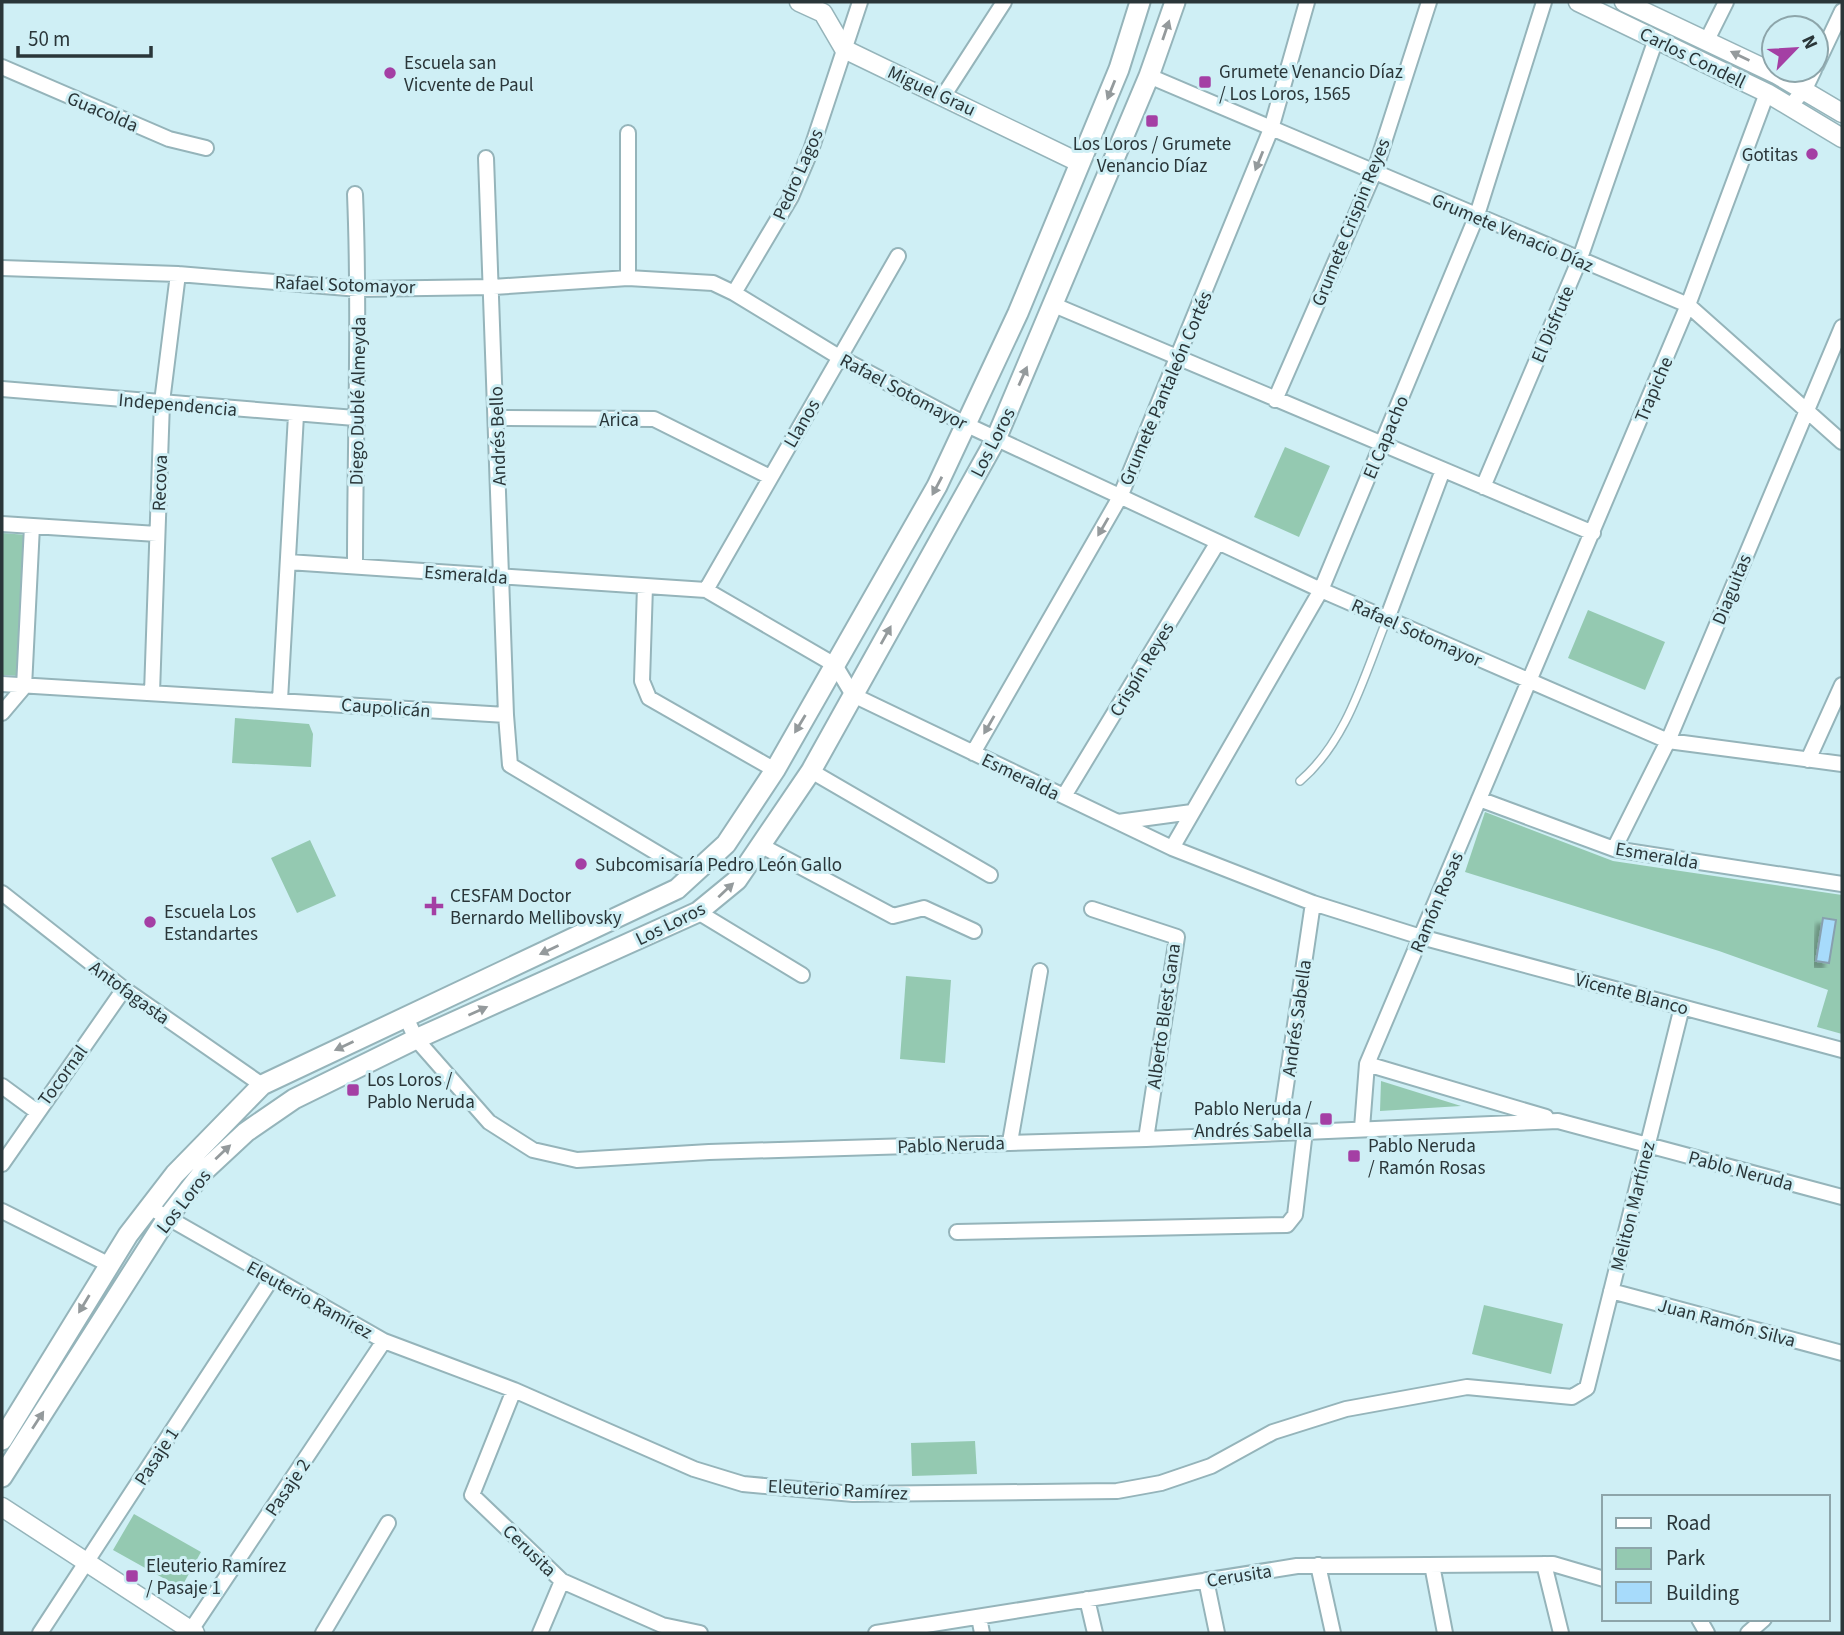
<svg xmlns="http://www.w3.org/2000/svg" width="1844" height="1635" font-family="'Source Sans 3',sans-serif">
	<defs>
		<filter id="shadow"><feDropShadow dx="-6" dy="6" stdDeviation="2" flood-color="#0004"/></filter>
	</defs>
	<rect width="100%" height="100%" fill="#cfeff5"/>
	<!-- green -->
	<path fill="#94c9b1" d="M 1285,447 L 1330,466 L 1299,537 L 1254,517 Z
		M 2,533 L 27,535 L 20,676 L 2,675 Z
		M 1588,610 L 1665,642 L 1645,690 L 1568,658 Z
		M 235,718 L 309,724 L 313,734 L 311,767 L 232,763 Z
		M 1485,812 L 1613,861 L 1842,895 L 1842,1034 L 1817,1027 L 1828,990 L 1719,951 L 1465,872 Z
		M 310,840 L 336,896 L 297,913 L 271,858 Z
		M 906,976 L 951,980 L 945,1063 L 900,1059 Z
		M 1381,1081 L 1461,1106 L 1380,1111 Z
		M 1484,1305 L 1563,1324 L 1551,1374 L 1472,1354 Z
		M 975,1441 L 977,1474 L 912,1476 L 911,1443 Z
		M 134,1514 L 201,1552 L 181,1588 L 113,1550 Z"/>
	<!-- building -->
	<path fill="#a7dbfb" stroke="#88a0af" stroke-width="2" filter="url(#shadow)" d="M 1823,918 L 1836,920 L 1829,963 L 1816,961 Z"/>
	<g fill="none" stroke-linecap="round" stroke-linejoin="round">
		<defs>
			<path id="service" d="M 1300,781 C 1347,741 1364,676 1387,619"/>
			<path id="minor" d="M 1707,40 L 1726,2
				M 1816,66 L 1842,11
				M 2,67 L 169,139 L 206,148
				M 1149,76 L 1688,305 L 1842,442
				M 944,95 L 1004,2
				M 1790,106 L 1805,89 L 1814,70
				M 628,133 L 628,278
				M 486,158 L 506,715
				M 355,194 C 360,318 355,442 355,566
				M 2,268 L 178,274 L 359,289 L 493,287 L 628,278 L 713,283 L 734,293 L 839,357 L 967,425 L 1321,590 L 1668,741 L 1842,764
				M 734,293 L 791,197 L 811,150 L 860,2
				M 1054,305 L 1593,533
				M 2,389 L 355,418
				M 1275,400 L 1374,173 L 1429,2
				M 496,418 L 654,419 L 770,477
				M 1483,487 L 1579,261 L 1656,39
				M 2,524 L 157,534
				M 288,562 L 706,590 L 835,665 L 853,695 L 1172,848 L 1313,903 L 1421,937 L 1842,1050
				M 645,586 L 642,681 L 649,698 L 775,770
				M 706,590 L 898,256
				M 1387,619 L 1443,470
				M 2,684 L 506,715 L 510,765 L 694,875
				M 152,693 L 162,402 L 178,274
				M 280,700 L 296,415
				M 2,713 L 24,687 L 32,526
				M 973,753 L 1120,497 L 1271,129 L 1307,2
				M 1808,760 L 1842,685
				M 811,771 L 990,875
				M 1064,796 L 1218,542
				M 1479,799 L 1614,849 L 1842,884
				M 1118,822 L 1192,812
				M 760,845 L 893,916 L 924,908 L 974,931
				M 1172,848 L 1321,590 L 1477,215 L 1544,2
				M 1614,849 L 1668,741 L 1842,327
				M 2,893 L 124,989 L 262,1085
				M 1092,909 L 1177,937 L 1146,1139
				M 698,912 L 802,975
				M 406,1017 L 416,1039 L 489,1122 L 533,1150 L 577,1160 L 709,1152 L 1146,1139 L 1558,1121 L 1842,1197
				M 1367,1064 L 1546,1117
				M 2,1086 L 36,1111
				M 1362,1128 L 1367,1064 L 1688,305 L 1767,93
				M 1279,1133 L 1313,903
				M 1010,1142 L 1040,971
				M 2,1164 L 124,989
				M 149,1207 L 384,1341 L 514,1390 L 694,1469 L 743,1484 L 853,1494 L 1117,1491 L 1161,1483 L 1211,1466 L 1273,1432 L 1346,1409 L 1467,1387 L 1572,1397 L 1587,1388 L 1682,1007
				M 2,1211 L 108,1264
				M 957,1232 L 1287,1225 L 1295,1215 L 1305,1131
				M 1611,1291 L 1842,1353
				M 514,1390 L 472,1495 L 562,1581 L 662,1625 L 700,1633
				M 1544,1564 L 1561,1633
				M 1318,1565 L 1333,1633
				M 1432,1565 L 1445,1633
				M 1206,1580 L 1217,1633
				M 1087,1599 L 1095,1633
				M 979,1617 L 982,1633
				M 1699,1619 L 1707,1633
				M 40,1633 L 272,1278
				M 189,1633 L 384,1341
				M 323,1633 L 388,1523
				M 540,1633 L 562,1581
				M 876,1633 L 1297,1566 L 1553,1564 L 1604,1579
				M 1748,1633 L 1764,1619"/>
			<path id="tertiary" d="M 799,2 L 823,13 L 844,49 L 1080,163
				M 1578,2 L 1767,93 L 1842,138
				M 1624,2 L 1776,74 L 1842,113
				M 2,1507 L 195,1633"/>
			<path id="secondary" d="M 2,1440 L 128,1235 L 175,1174 L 262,1085 L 677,889 L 726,844 L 775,770 L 937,486 L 1018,313 L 1119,69 L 1140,2
				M 2,1477 L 167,1218 L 203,1172 L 246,1132 L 294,1099 L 416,1039 L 698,912 L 737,880 L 811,771 L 996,439 L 1149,76 L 1175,2"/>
		</defs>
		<!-- service casing -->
		<use href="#service" stroke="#95b4ba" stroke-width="10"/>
		<!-- minor casing -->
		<use href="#minor" stroke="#95b4ba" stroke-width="18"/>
		<!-- tertiary casing -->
		<use href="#tertiary" stroke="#95b4ba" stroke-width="21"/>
		<!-- secondary casing -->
		<use href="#secondary" stroke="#95b4ba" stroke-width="23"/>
		<!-- service -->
		<use href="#service" stroke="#fff" stroke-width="7"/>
		<!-- minor -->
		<use href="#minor" stroke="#fff" stroke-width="14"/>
		<!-- tertiary -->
		<use href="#tertiary" stroke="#fff" stroke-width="18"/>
		<!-- secondary -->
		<use href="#secondary" stroke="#fff" stroke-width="19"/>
	</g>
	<!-- one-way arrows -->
	<defs><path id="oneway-solid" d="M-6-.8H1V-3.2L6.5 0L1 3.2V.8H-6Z" transform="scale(1.75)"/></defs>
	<g fill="#949a9c">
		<use href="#oneway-solid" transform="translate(1166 30) rotate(-71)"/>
		<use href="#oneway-solid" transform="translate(1740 56) rotate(-154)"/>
		<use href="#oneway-solid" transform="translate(1111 90) rotate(112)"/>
		<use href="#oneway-solid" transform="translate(1259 161) rotate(112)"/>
		<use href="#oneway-solid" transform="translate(1023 376) rotate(-66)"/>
		<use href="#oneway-solid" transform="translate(937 486) rotate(118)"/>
		<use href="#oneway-solid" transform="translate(1103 527) rotate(120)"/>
		<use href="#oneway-solid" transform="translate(886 635) rotate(-61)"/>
		<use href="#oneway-solid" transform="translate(800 724) rotate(121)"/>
		<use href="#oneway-solid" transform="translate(989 725) rotate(120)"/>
		<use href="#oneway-solid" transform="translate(726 890) rotate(-43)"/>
		<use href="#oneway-solid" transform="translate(549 950) rotate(155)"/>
		<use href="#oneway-solid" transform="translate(478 1011) rotate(-24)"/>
		<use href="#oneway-solid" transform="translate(344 1046) rotate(155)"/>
		<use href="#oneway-solid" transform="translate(223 1152) rotate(-43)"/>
		<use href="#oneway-solid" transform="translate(84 1304) rotate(121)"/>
		<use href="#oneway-solid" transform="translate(38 1420) rotate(-57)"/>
	</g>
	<!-- markers -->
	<g fill="#a43fa4" stroke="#cfeff5" stroke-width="2.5">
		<circle cx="390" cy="73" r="7"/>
		<rect x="1198" y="75" width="14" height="14" rx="3.5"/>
		<rect x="1145" y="114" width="14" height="14" rx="3.5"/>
		<circle cx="1812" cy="154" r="7"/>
		<circle cx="581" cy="864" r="7"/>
		<path d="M430.5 895.5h7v7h7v7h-7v7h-7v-7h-7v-7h7z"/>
		<circle cx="150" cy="922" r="7"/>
		<rect x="346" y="1083" width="14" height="14" rx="3.5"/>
		<rect x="1319" y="1112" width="14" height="14" rx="3.5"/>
		<rect x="1347" y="1149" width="14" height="14" rx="3.5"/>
		<rect x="125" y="1569" width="14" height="14" rx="3.5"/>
	</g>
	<g text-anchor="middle" stroke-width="6" stroke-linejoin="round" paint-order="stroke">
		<!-- street labels -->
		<g font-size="19" fill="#2a3639" stroke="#cfeff5">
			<text transform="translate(1693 57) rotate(26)" y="7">Carlos Condell</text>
			<text transform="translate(932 90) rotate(25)" y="7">Miguel Grau</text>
			<text transform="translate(103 111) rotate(23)" y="7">Guacolda</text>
			<text transform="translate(797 174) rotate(-66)" y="7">Pedro Lagos</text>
			<text transform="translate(1350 222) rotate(-68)" y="7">Grumete Crispin Reyes</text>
			<text transform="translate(1513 232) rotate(23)" y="7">Grumete Venacio Díaz</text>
			<text transform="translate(345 284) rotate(2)" y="7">Rafael Sotomayor</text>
			<text transform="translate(1552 324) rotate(-67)" y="7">El Disfrute</text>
			<text transform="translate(1165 388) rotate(-67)" y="7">Grumete Pantaleón Cortés</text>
			<text transform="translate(1653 389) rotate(-67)" y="7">Trapiche</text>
			<text transform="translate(904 391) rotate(28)" y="7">Rafael Sotomayor</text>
			<text transform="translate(357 401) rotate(-89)" y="7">Diego Dublé Almeyda</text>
			<text transform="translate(178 404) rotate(5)" y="7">Independencia</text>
			<text x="619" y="426">Arica</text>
			<text transform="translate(801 423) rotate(-60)" y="7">Llanos</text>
			<text transform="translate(497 436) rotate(-92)" y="7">Andrés Bello</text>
			<text transform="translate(1385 437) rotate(-67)" y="7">El Capacho</text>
			<text transform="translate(992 442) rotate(-63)" y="7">Los Loros</text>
			<text transform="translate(159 483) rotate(-88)" y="7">Recova</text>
			<text transform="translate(466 574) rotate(4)" y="7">Esmeralda</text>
			<text transform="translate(1731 589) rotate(-68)" y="7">Diaguitas</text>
			<text transform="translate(1417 632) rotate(24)" y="7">Rafael Sotomayor</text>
			<text transform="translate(1141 669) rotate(-59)" y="7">Crispín Reyes</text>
			<text transform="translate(386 707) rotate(4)" y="7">Caupolicán</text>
			<text transform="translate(1021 776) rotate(26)" y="7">Esmeralda</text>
			<text transform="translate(1657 855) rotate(10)" y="7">Esmeralda</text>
			<text transform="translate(1436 902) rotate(-67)" y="7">Ramón Rosas</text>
			<text transform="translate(670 923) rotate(-26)" y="7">Los Loros</text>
			<text transform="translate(130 992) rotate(36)" y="7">Antofagasta</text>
			<text transform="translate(1632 993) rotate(15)" y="7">Vicente Blanco</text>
			<text transform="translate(1163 1016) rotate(-82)" y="7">Alberto Blest Gana</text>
			<text transform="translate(1296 1018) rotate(-82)" y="7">Andrés Sabella</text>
			<text transform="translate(62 1075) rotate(-54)" y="7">Tocornal</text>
			<text transform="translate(951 1144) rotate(-2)" y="7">Pablo Neruda</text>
			<text transform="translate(1741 1170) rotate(15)" y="7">Pablo Neruda</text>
			<text transform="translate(183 1201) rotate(-52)" y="7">Los Loros</text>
			<text transform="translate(1632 1206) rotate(-76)" y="7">Meliton Martínez</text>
			<text transform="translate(310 1299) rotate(29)" y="7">Eleuterio Ramírez</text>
			<text transform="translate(1727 1322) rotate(15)" y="7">Juan Ramón Silva</text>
			<text transform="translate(156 1456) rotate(-57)" y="7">Pasaje 1</text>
			<text transform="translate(287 1487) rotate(-56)" y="7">Pasaje 2</text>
			<text transform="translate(838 1489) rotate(3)" y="7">Eleuterio Ramírez</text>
			<text transform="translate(530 1550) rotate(44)" y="7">Cerusita</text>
			<text transform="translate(1239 1575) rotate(-9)" y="7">Cerusita</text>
		</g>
		<!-- poi labels -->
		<g font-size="19" fill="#2a3639" stroke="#cfeff5" text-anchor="start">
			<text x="404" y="69">Escuela san<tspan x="404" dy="22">Vicvente de Paul</tspan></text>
			<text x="1219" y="78">Grumete Venancio Díaz<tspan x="1219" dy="22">/ Los Loros, 1565</tspan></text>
			<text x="1152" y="150" text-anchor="middle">Los Loros / Grumete<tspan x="1152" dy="22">Venancio Díaz</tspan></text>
			<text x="1798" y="161" text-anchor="end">Gotitas</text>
			<text x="595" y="871">Subcomisaría Pedro León Gallo</text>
			<text x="450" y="902">CESFAM Doctor<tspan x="450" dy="22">Bernardo Mellibovsky</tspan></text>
			<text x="164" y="918">Escuela Los<tspan x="164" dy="22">Estandartes</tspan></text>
			<text x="367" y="1086">Los Loros /<tspan x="367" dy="22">Pablo Neruda</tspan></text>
			<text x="1312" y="1115" text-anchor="end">Pablo Neruda /<tspan x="1312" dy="22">Andrés Sabella</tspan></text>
			<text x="1368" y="1152">Pablo Neruda<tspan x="1368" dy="22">/ Ramón Rosas</tspan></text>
			<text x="146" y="1572">Eleuterio Ramírez<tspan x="146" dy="22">/ Pasaje 1</tspan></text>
		</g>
	</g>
	<!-- border -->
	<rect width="1844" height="1635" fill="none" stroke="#2a3639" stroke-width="7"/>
	<!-- legend -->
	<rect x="1602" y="1495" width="228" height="126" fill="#cfeff5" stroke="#8da5aa" stroke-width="2"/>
	<rect x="1616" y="1518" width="35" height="10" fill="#ffffff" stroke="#8da5aa" stroke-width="2"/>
	<text x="1666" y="1530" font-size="21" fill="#2a3639">Road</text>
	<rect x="1616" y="1548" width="35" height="21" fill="#94c9b1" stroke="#8da5aa" stroke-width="2"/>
	<text x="1666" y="1565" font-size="21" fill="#2a3639">Park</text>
	<rect x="1616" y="1582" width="35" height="21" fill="#a7dbfb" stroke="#8da5aa" stroke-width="2"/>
	<text x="1666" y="1600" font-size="21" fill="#2a3639">Building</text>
	<!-- north arrow -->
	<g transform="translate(1795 49) rotate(65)"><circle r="33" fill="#cfeff5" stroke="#8da5aa" stroke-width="2"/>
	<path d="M0-5L12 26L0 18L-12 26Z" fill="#a43fa4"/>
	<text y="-10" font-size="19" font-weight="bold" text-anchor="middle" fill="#2a3639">N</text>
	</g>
	<!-- scale -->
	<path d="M18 46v10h133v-10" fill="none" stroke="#2a3639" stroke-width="3.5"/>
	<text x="28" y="46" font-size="21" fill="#2a3639" stroke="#cfeff5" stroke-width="5" paint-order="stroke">50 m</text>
</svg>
